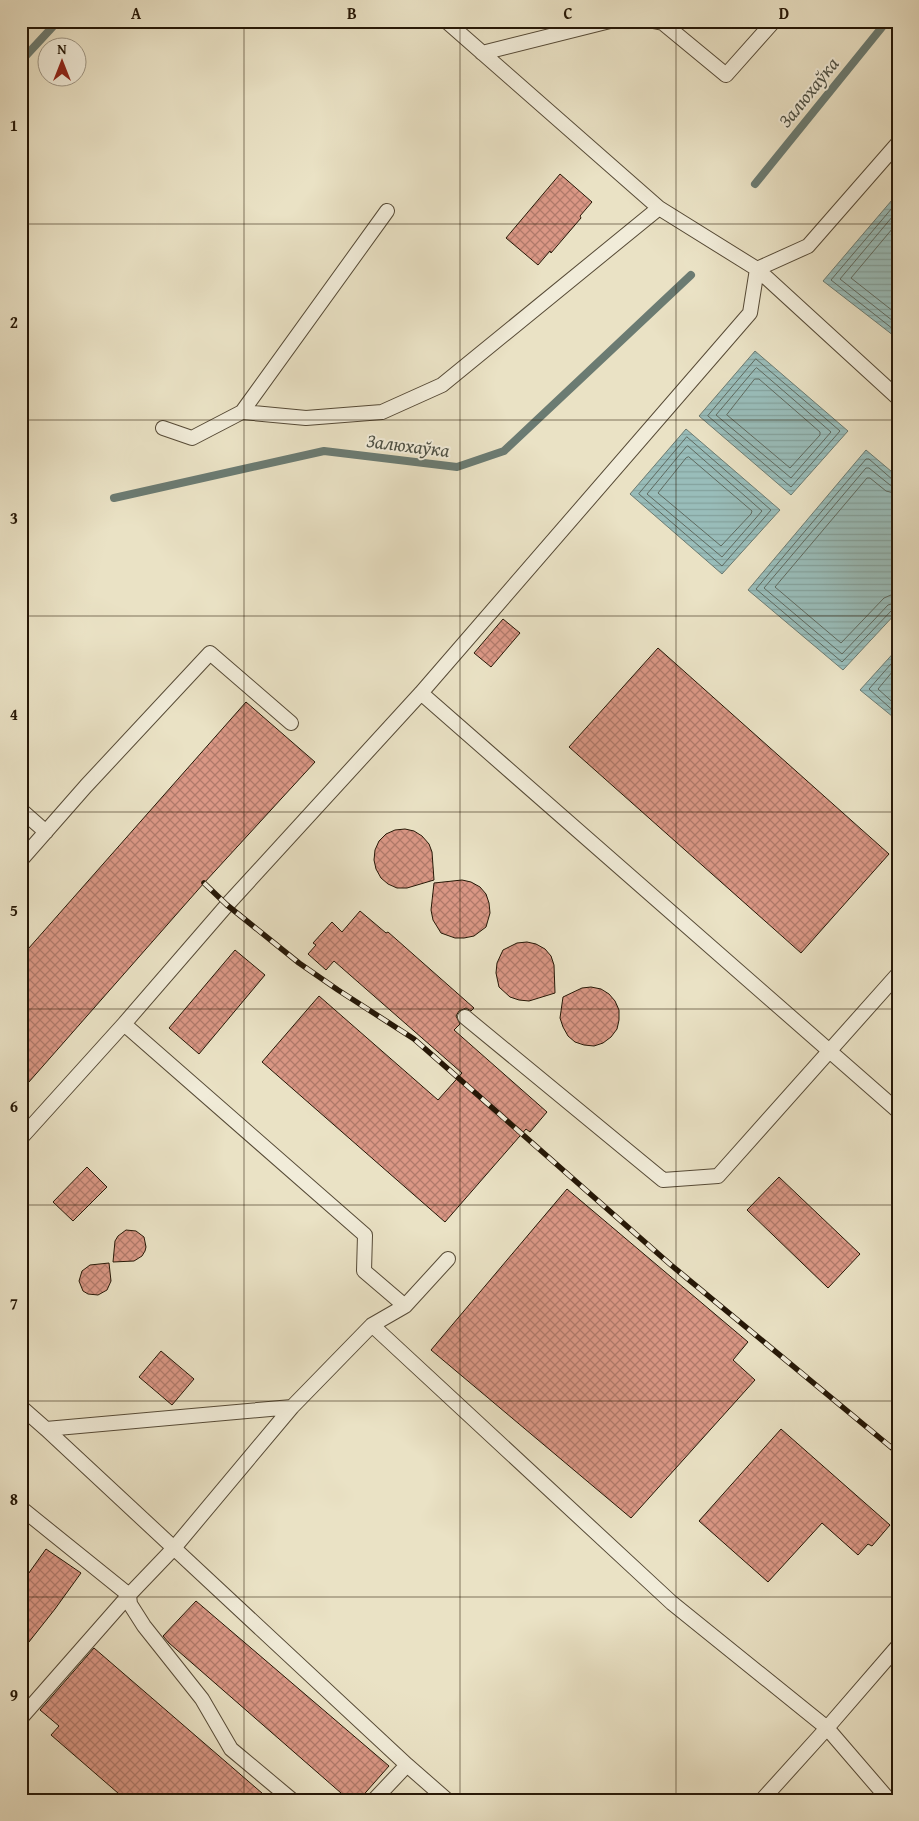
<svg xmlns="http://www.w3.org/2000/svg" width="919" height="1821" font-family="'Gentium Book Plus',serif">
	<defs>
		<pattern id="water-rules" width="6" height="5" patternUnits="userSpaceOnUse" patternTransform="scale(1.25)"><rect width="6" height="5" fill="#99bdba"/><path d="M0 2.5h6" fill="none" stroke="#84a29e"/></pattern>
		<pattern id="building-cross-hatch" width="8" height="8" patternUnits="userSpaceOnUse" patternTransform="scale(1.25)"><rect width="8" height="8" fill="#da9785"/><path d="M0 0l8 8M0 8l8-8" fill="none" stroke="#b17a6b"/></pattern>
	</defs>
	<rect width="100%" height="100%" fill="#eae2c5"/>
	<filter id="stains"><feTurbulence type="fractalNoise" baseFrequency=".004" numOctaves="4"/><feColorMatrix values="0 0 0 0 .2 0 0 0 0 .09 0 0 0 0 .02 0 0 0 .5 -.17"/></filter>
	<radialGradient id="worn" r=".72"><stop offset=".6" stop-color="#630" stop-opacity="0"/><stop offset="1" stop-color="#630" stop-opacity=".3"/></radialGradient>
	<!-- water -->
	<path fill="url(#water-rules)" stroke="#6b7b72" d="M 898,193 L 898,339 L 823,281 Z
		M 755,351 L 848,431 L 791,495 L 699,416 Z
		M 686,429 L 780,510 L 722,574 L 630,494 Z
		M 866,450 L 898,477 L 898,611 L 843,670 L 748,590 Z
		M 898,648 L 898,721 L 860,690 Z"/>
	<g fill="none" stroke-linecap="round" stroke-linejoin="round">
		<!-- shore -->
		<path stroke="#5f6a60" stroke-width="1" d="M 898,201 L 831,280 L 898,333
			M 898,210 L 840,279 L 898,325
			M 898,222 L 851,278 L 898,315
			M 756,359 L 840,431 L 791,487 L 708,416 Z
			M 757,368 L 831,432 L 791,478 L 716,415 L 755,369 Z
			M 755,379 L 759,379 L 820,432 L 820,435 L 790,468 L 727,415 Z
			M 687,437 L 771,510 L 722,566 L 639,494 Z
			M 688,446 L 762,511 L 722,557 L 647,494 L 686,447 Z
			M 689,457 L 752,511 L 751,514 L 721,546 L 658,493 L 686,458 Z
			M 898,480 L 893,480 L 869,459 L 866,459 L 756,589 L 842,662 L 892,610 L 898,608
			M 898,487 L 890,485 L 869,468 L 866,468 L 764,588 L 842,654 L 888,605 L 898,602
			M 898,494 L 886,491 L 870,478 L 867,478 L 775,587 L 841,643 L 884,598 L 891,595 L 898,594
			M 898,656 L 869,689 L 898,715
			M 898,665 L 878,689 L 898,707"/>
		<!-- stream -->
		<path stroke="#6b7b72" stroke-width="8" d="M 21,61 L 58,21
			M 755,184 L 887,21
			M 114,498 L 324,451 L 457,467 L 504,451 L 691,275"/>
	</g>
	<!-- building -->
	<path fill="url(#building-cross-hatch)" stroke="#251706" d="M 560,174 L 592,202 L 580,216 L 581,218 L 551,253 L 550,251 L 538,265 L 506,238 Z
		M 503,619 L 520,633 L 491,667 L 474,653 Z
		M 658,648 L 889,854 L 801,953 L 569,747 Z
		M 246,702 L 315,762 L 204,883 L 21,1091 L 21,957 Z
		M 405,829 L 414,831 L 422,836 L 429,844 L 432,852 L 434,880 L 407,888 L 397,888 L 388,884 L 381,878 L 376,869 L 374,860 L 375,850 L 379,841 L 386,834 L 395,830 Z
		M 462,880 L 471,882 L 480,887 L 486,894 L 489,903 L 490,913 L 486,927 L 474,936 L 464,938 L 455,938 L 441,933 L 433,920 L 431,910 L 434,883 Z
		M 360,911 L 386,933 L 388,932 L 474,1008 L 471,1011 L 466,1008 L 459,1011 L 456,1016 L 460,1024 L 454,1030 L 547,1112 L 530,1132 L 526,1129 L 445,1222 L 262,1062 L 319,996 L 438,1100 L 462,1073 L 334,961 L 326,970 L 308,954 L 316,945 L 313,943 L 332,922 L 342,932 Z
		M 527,942 L 536,944 L 545,949 L 551,956 L 554,965 L 555,993 L 529,1001 L 519,1000 L 510,997 L 499,987 L 496,973 L 497,963 L 503,950 L 517,943 Z
		M 235,950 L 265,975 L 199,1054 L 169,1028 Z
		M 591,987 L 601,989 L 609,994 L 615,1001 L 619,1010 L 619,1020 L 617,1029 L 611,1037 L 603,1043 L 594,1046 L 584,1045 L 575,1042 L 568,1036 L 563,1027 L 560,1018 L 563,997 L 582,988 Z
		M 87,1167 L 107,1187 L 73,1221 L 53,1202 Z
		M 779,1177 L 860,1254 L 828,1288 L 747,1210 Z
		M 567,1189 L 748,1342 L 733,1360 L 755,1380 L 631,1518 L 431,1350 Z
		M 126,1230 L 136,1231 L 144,1237 L 146,1247 L 145,1251 L 142,1256 L 134,1261 L 113,1262 L 115,1241 L 118,1236 Z
		M 109,1263 L 111,1281 L 107,1290 L 98,1295 L 88,1294 L 83,1291 L 79,1281 L 82,1271 L 90,1265 Z
		M 161,1351 L 194,1379 L 172,1405 L 139,1377 Z
		M 781,1429 L 890,1525 L 872,1546 L 868,1544 L 858,1555 L 822,1523 L 768,1582 L 699,1521 Z
		M 46,1549 L 81,1573 L 55,1609 L 21,1652 L 21,1584 Z
		M 196,1601 L 389,1766 L 359,1800 L 349,1800 L 169,1643 L 163,1636 Z
		M 94,1648 L 270,1800 L 126,1800 L 51,1735 L 59,1726 L 40,1710 Z"/>
	<g fill="none" stroke-linecap="round" stroke-linejoin="round">
		<defs>
			<path id="service" d="M 446,21 L 659,208 L 757,269 L 898,398
				M 653,21 L 663,23 L 726,75 L 774,21
				M 482,53 L 610,21
				M 242,412 L 306,418 L 382,412 L 442,385 L 659,208
				M 163,428 L 192,438 L 242,412 L 387,211
				M 421,693 L 898,1111
				M 21,810 L 46,832
				M 21,860 L 86,786 L 210,653 L 291,723
				M 465,1017 L 663,1180 L 718,1176 L 898,974
				M 124,1024 L 365,1235 L 364,1271 L 405,1306
				M 21,1138 L 124,1024 L 227,905 L 421,693 L 750,313 L 757,269 L 808,246 L 898,143
				M 372,1325 L 672,1603 L 827,1728 L 889,1800
				M 21,1407 L 46,1429 L 407,1765 L 447,1800
				M 46,1429 L 292,1407
				M 21,1508 L 129,1595 L 130,1604 L 144,1626 L 202,1699 L 231,1749 L 292,1800
				M 21,1718 L 129,1595 L 174,1548 L 292,1407 L 372,1325 L 405,1306 L 448,1259
				M 374,1800 L 407,1765
				M 762,1800 L 827,1728 L 898,1646"/>
		</defs>
		<!-- service casing -->
		<use href="#service" stroke="#564a36" stroke-width="16"/>
		<!-- service -->
		<use href="#service" stroke="#f1ecd9" stroke-width="14"/>
		<defs>
			<path id="rail" d="M 204,883 L 227,905 L 299,963 L 338,990 L 414,1039 L 671,1265 L 898,1453"/>
		</defs>
		<!-- rail casing -->
		<use href="#rail" stroke="#251706" stroke-width="5.5"/>
		<!-- rail -->
		<use href="#rail" stroke="#f1ecd9" stroke-width="4" stroke-dasharray="11" stroke-linecap="butt"/>
	</g>
	<!-- grid -->
	<path fill="none" stroke="#251706" stroke-width="1" stroke-opacity="0.55" d="M 244,21 L 244,1800M 460,21 L 460,1800M 676,21 L 676,1800M 21,224 L 898,224M 21,420 L 898,420M 21,616 L 898,616M 21,812 L 898,812M 21,1009 L 898,1009M 21,1205 L 898,1205M 21,1401 L 898,1401M 21,1597 L 898,1597"/>
	<g text-anchor="middle" stroke-width="4" stroke-linejoin="round" paint-order="stroke">
		<!-- water labels -->
		<g font-size="19" font-style="italic" fill="#4e5145" stroke="#f1ecd9">
			<text transform="translate(808 92) rotate(-51)" y="7">Залюхаўка</text>
			<text transform="translate(408 445) rotate(7)" y="7">Залюхаўка</text>
		</g>
	</g>
	<!-- margin -->
	<rect width="919" height="1821" fill="none" stroke="#eae2c5" stroke-width="55"/>
	<!-- north arrow -->
	<g transform="translate(62 62)"><circle r="24" fill="#f1ecd9" stroke="#9f9785"/>
	<path d="M0-4L9 19L0 12L-9 19Z" fill="#8f2418"/>
	<text y="-8" font-size="14" font-weight="bold" text-anchor="middle" fill="#251706">N</text>
	</g>
	<rect x="28" y="28" width="864" height="1766" fill="none" stroke="#251706" stroke-width="2"/>
	<g font-size="16" text-anchor="middle" font-weight="bold" fill="#251706">
		<text x="136" y="19">A</text>
		<text x="352" y="19">B</text>
		<text x="568" y="19">C</text>
		<text x="784" y="19">D</text>
		<text x="14" y="131">1</text>
		<text x="14" y="328">2</text>
		<text x="14" y="524">3</text>
		<text x="14" y="720">4</text>
		<text x="14" y="916">5</text>
		<text x="14" y="1112">6</text>
		<text x="14" y="1309">7</text>
		<text x="14" y="1505">8</text>
		<text x="14" y="1701">9</text>
	</g>
	<rect width="100%" height="100%" filter="url(#stains)"/>
	<rect width="100%" height="100%" fill="url(#worn)"/>
</svg>
